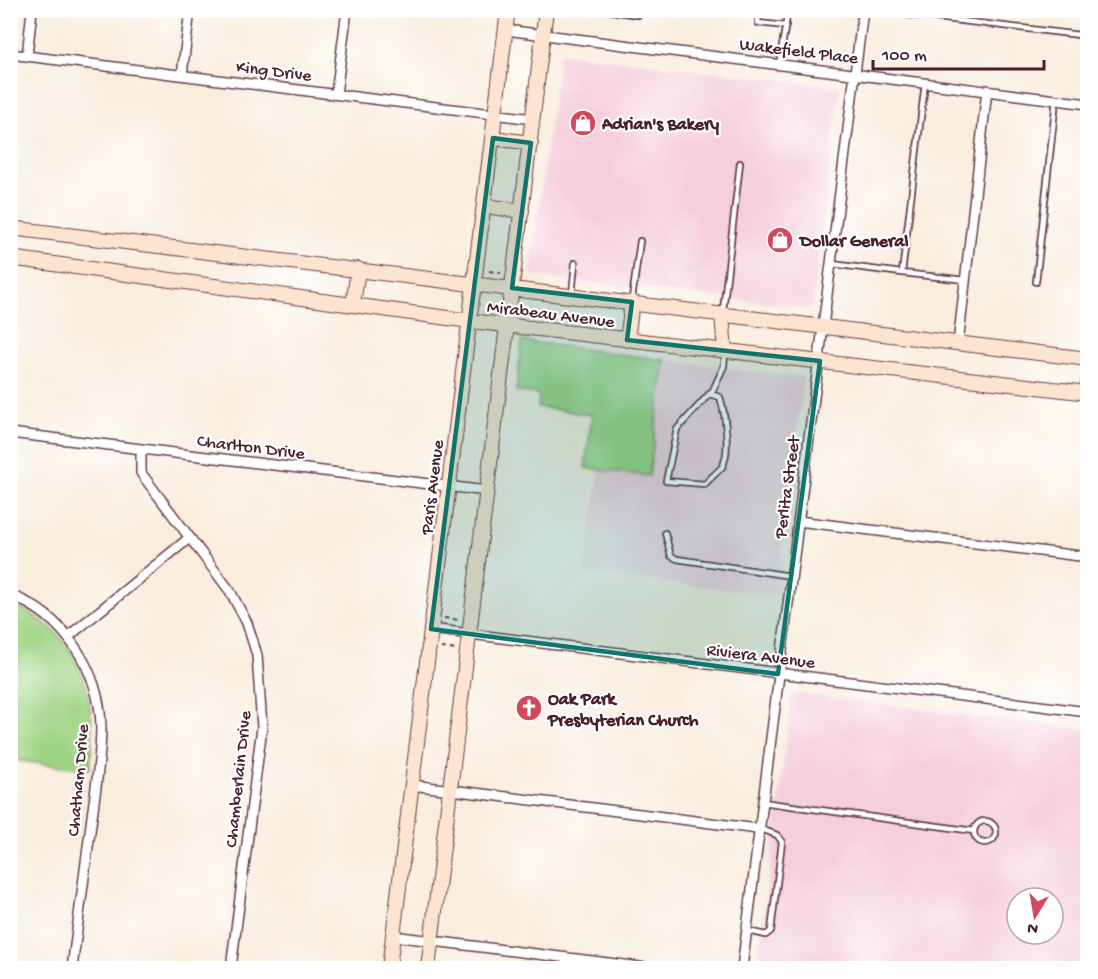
<svg xmlns="http://www.w3.org/2000/svg" width="1098" height="979" font-family="'Gochi Hand',sans-serif">
	<rect width="100%" height="100%" fill="#fff"/>
	<filter id="ink" filterUnits="userSpaceOnUse"><feTurbulence type="fractalNoise" baseFrequency=".0167" numOctaves="2"/><feDisplacementMap in="SourceGraphic" scale="12" xChannelSelector="R" yChannelSelector="G"/><feConvolveMatrix kernelMatrix="1 2 1 2 8 2 1 2 1" color-interpolation-filters="sRGB"/></filter>
	<filter id="wash" filterUnits="userSpaceOnUse"><feTurbulence type="fractalNoise" baseFrequency=".008" numOctaves="4" result="noise"/><feDisplacementMap in="SourceGraphic" scale="24" xChannelSelector="R" yChannelSelector="G"/><feGaussianBlur stdDeviation="1.35" result="paint"/><feColorMatrix in="noise" values="0 0 0 0 0 0 0 0 0 0 0 0 0 0 0 0 0 1.4 0 .05"/><feComposite in="paint" operator="in"/></filter>
	<g filter="url(#wash)">
		<rect width="100%" height="100%" fill="#f9eddd"/>
		<!-- built -->
		<path fill="#f5cfdb" fill-rule="evenodd" d="M 559,53 L 840,87 L 812,309 L 530,275 Z
			M 665,360 L 804,377 L 776,595 L 585,573 L 599,470 L 649,476 Z
			M 792,693 L 1087,730 L 1087,968 L 757,968 ZM 1017,898 L 1053,898 L 1053,934 L 1017,934 Z"/>
		<!-- green -->
		<path fill="#9fd484" stroke="#747a58" stroke-width="1.5" d="M 522,341 L 665,360 L 649,476 L 585,468 L 592,415 L 538,407 L 539,397 L 537,394 L 516,391 Z
			M 10,603 C 83,633 98,697 90,769 L 11,760 Z"/>
	</g>
	<g filter="url(#ink)">
		<g fill="none" stroke-linecap="round" stroke-linejoin="round">
			<defs>
				<path id="lane" d="M 605,10 L 638,15
					M 759,10 L 758,23 L 786,26
					M 869,10 L 1088,36
					M 779,65 L 788,10
					M 832,264 L 902,273 L 925,83
					M 902,273 L 965,280
					M 1036,282 L 1056,100
					M 572,295 L 575,263
					M 632,299 L 640,241
					M 723,311 L 740,163
					M 709,394 L 720,397 C 725,413 731,453 722,467 C 717,473 710,478 705,484 L 666,481 L 677,429 L 713,390 L 724,366 L 725,353
					M 665,533 L 671,556 L 677,559 L 791,576
					M 762,802 L 974,831
					M974 832a11 11 0 1 1 22 0a11 11 0 1 1-22 0Z
					M 748,931 L 766,935 L 771,931 L 782,842 L 777,835 L 761,829"/>
				<path id="street" d="M 506,30 L 1088,104
					M 10,54 L 533,119
					M 27,56 L 32,10
					M 182,75 L 190,10
					M 336,94 L 347,10
					M 958,344 L 987,90
					M 1085,393 L 1088,369
					M 10,433 L 487,491
					M 141,449 L 141,473 L 230,591 L 247,623 L 257,655 L 262,727 L 231,968
					M 798,521 L 1088,557
					M 10,595 C 64,615 100,671 101,727 C 101,762 94,798 90,832 C 84,878 78,923 72,968
					M 431,629 L 1088,712
					M 69,636 L 188,539
					M 412,785 L 758,829
					M 393,936 L 648,968
					M 742,968 L 863,10"/>
				<path id="secondary" d="M 493,138 L 531,143
					M 484,206 L 522,211
					M 10,228 L 1088,359
					M 10,258 L 470,321 L 1088,393
					M 353,305 L 358,269
					M 722,314 L 725,351
					M 627,340 L 632,302
					M 389,968 L 508,10
					M 428,968 L 546,10"/>
			</defs>
			<!-- lane casing -->
			<use href="#lane" stroke="#643e46" stroke-width="8"/>
			<!-- street casing -->
			<use href="#street" stroke="#643e46" stroke-width="12"/>
			<!-- secondary casing -->
			<use href="#secondary" stroke="#643e46" stroke-width="16"/>
			<!-- path -->
			<path stroke="#643e46" stroke-width="2" stroke-dasharray="4.5 4.5" stroke-linecap="butt" d="M 489,271 L 501,273
				M 444,618 L 459,620
				M 441,648 L 457,650"/>
			<!-- lane -->
			<use href="#lane" stroke="#fff" stroke-width="4.5"/>
			<!-- street -->
			<use href="#street" stroke="#fff" stroke-width="9"/>
			<!-- secondary -->
			<use href="#secondary" stroke="#fde4d1" stroke-width="14"/>
		</g>
	</g>
	<!-- marked area -->
	<path fill="#0f766e" fill-opacity="0.2" stroke="#0f766e" stroke-width="4.5" stroke-linejoin="round" d="M 493,138 L 531,143 L 512,288 L 632,302 L 627,340 L 820,361 L 778,674 L 431,629 Z"/>
	<!-- icons -->
	<defs>
		<symbol id="shop-disc" viewBox="-11 -11 22 22"><circle r="9.5" fill="#d1495b" stroke="#fff"/><path d="M-5-2.5h2.3a2.7 3.5 0 0 1 5.4 0H5L5.5 6h-11ZM-1.5-2.5h3a1.5 2.3 0 0 0-3 0Z" fill="#fff"/></symbol>
		<symbol id="church-disc" viewBox="-11 -11 22 22"><circle r="9.5" fill="#d1495b" stroke="#fff"/><path d="M-1.2-6h2.4v3.5h3.3v2.4h-3.3V6h-2.4V-.1h-3.3v-2.4h3.3Z" fill="#fff"/></symbol>
	</defs>
	<g fill-rule="evenodd">
		<use href="#shop-disc" x="568" y="108" width="30" height="30"/>
		<use href="#shop-disc" x="765" y="225" width="30" height="30"/>
		<use href="#church-disc" x="514" y="693" width="30" height="30"/>
	</g>
	<g text-anchor="middle" stroke-width="4.5" stroke-linejoin="round" paint-order="stroke">
		<!-- street labels -->
		<g font-size="18" fill="#4a1f2b" stroke="#fff">
			<text transform="translate(799 50) rotate(7)" y="6">Wakefield Place</text>
			<text transform="translate(274 70) rotate(7)" y="6">King Drive</text>
			<text transform="translate(551 313) rotate(7)" y="6">Mirabeau Avenue</text>
			<text transform="translate(251 446) rotate(7)" y="6">Charlton Drive</text>
			<text transform="translate(431 487) rotate(-83)" y="6">Paris Avenue</text>
			<text transform="translate(786 487) rotate(-82)" y="6">Perlita Street</text>
			<text transform="translate(761 655) rotate(7)" y="6">Riviera Avenue</text>
			<text transform="translate(237 779) rotate(-84)" y="6">Chamberlain Drive</text>
			<text transform="translate(77 780) rotate(-85)" y="6">Chatham Drive</text>
		</g>
		<!-- poi labels -->
		<g font-size="18" font-weight="bold" fill="#4a1f2b" stroke="#fff" text-anchor="start">
			<text x="602" y="129">Adrian's Bakery</text>
			<text x="800" y="246">Dollar General</text>
			<text x="548" y="704">Oak Park<tspan x="548" dy="21">Presbyterian Church</tspan></text>
		</g>
	</g>
	<!-- margin -->
	<rect width="1098" height="979" fill="none" stroke="#fff" stroke-width="36"/>
	<!-- north arrow -->
	<g transform="translate(1035 916) rotate(191)"><circle r="28" fill="#ffffff" stroke="#b7a5aa" stroke-width="1.5"/>
	<path d="M0-4.5L10 22L0 15L-10 22Z" fill="#d1495b"/>
	<text y="-9" font-size="16" font-weight="bold" text-anchor="middle" fill="#4a1f2b">N</text>
	</g>
	<!-- scale -->
	<path d="M873 60v9h171v-9" fill="none" stroke="#4a1f2b" stroke-width="3"/>
	<text x="882" y="60" font-size="18" fill="#4a1f2b" stroke="#ffffff" stroke-width="4.5" paint-order="stroke">100 m</text>
</svg>
